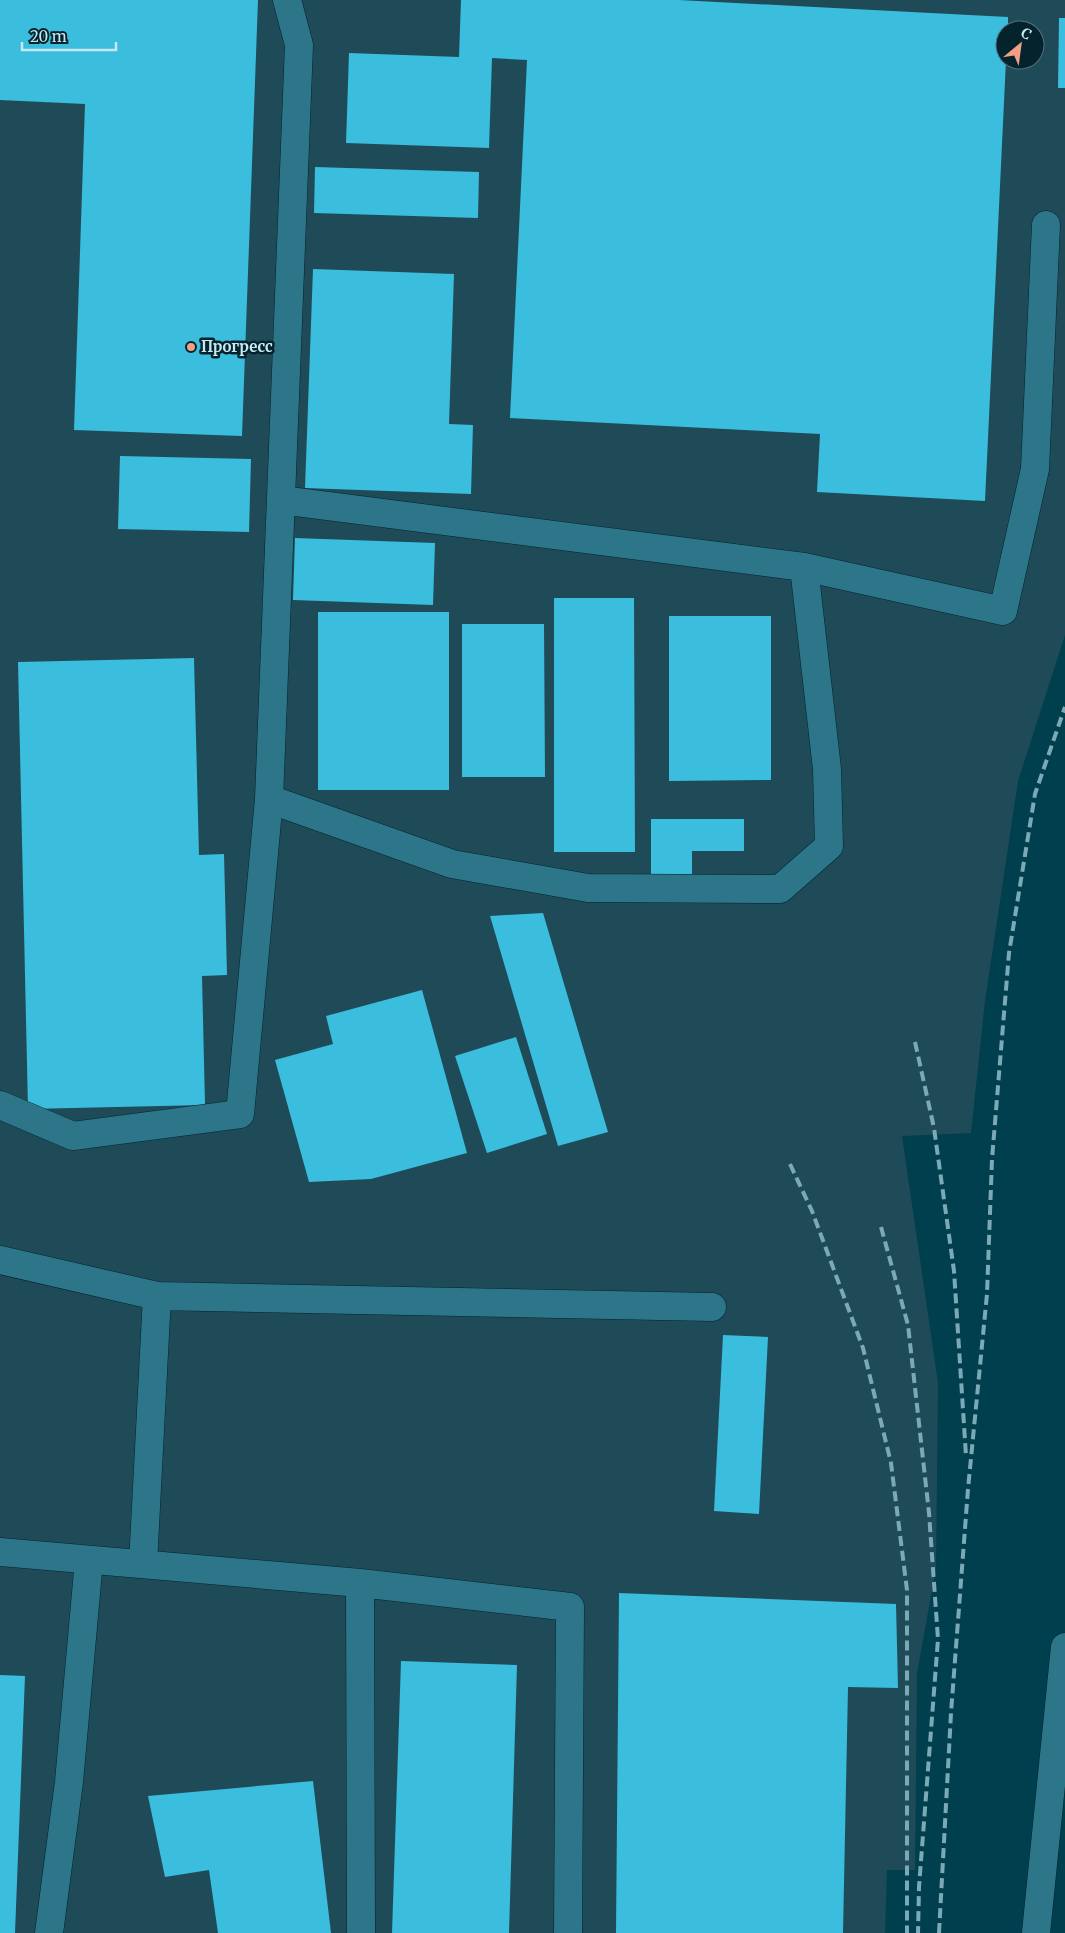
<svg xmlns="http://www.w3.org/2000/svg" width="1065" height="1933" font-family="Merriweather,serif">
	<rect width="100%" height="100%" fill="#003f4e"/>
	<!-- built -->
	<path fill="#1f4b58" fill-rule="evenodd" d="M 0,0 L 1065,0 L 1065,635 L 1018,781 L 985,1001 L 971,1133 L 902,1136 L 938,1383 L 936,1568 L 917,1673 L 915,1870 L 887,1870 L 885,1933 L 0,1933 ZM 1005,30 L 1035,30 L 1035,60 L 1005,60 Z"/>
	<!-- building -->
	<path fill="#3bbdde" d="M 0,0 L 258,0 L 242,436 L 74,430 L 85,104 L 0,100 Z
		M 461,0 L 679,0 L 1008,17 L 1008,30 L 1005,30 L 1006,60 L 985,501 L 817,492 L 820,434 L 510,418 L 527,60 L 492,58 L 489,148 L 346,143 L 349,53 L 459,57 Z
		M 1059,18 L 1065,18 L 1065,88 L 1058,88 Z
		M 315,167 L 479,172 L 478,218 L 314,213 Z
		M 313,269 L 454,274 L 449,424 L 473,425 L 471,494 L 305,488 Z
		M 120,456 L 251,459 L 249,532 L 118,529 Z
		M 295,538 L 435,543 L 433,605 L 293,600 Z
		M 554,598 L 634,598 L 635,852 L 554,852 Z
		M 318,612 L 449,612 L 449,790 L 318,790 Z
		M 669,616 L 771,616 L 771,780 L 669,781 Z
		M 462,624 L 544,624 L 545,777 L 462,777 Z
		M 194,658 L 199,855 L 224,854 L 227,975 L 202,976 L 205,1105 L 28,1109 L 18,662 Z
		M 651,819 L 744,819 L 744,851 L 692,851 L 692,874 L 651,874 Z
		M 543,913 L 608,1132 L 558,1146 L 490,916 Z
		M 422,990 L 467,1153 L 371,1179 L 309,1182 L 275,1060 L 333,1044 L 326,1016 Z
		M 516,1037 L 547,1134 L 487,1153 L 455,1056 Z
		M 723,1335 L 768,1337 L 759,1514 L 714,1511 Z
		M 619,1593 L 896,1604 L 898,1688 L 848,1687 L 843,1933 L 616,1933 Z
		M 401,1661 L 517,1665 L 509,1933 L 392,1933 Z
		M 0,1675 L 25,1676 L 15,1933 L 0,1933 Z
		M 313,1781 L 331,1933 L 218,1933 L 209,1870 L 165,1877 L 148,1796 Z"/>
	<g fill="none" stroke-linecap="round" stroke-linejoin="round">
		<defs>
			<path id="minor" d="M 281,500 L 804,567 L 1003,611 L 1035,469 L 1046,225
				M 269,799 L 452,864 L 588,888 L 780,889 L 829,846 L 827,769 L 804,567
				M 0,1105 L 73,1136 L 240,1114 L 269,799 L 299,45 L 287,0
				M 0,1260 L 157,1296
				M 0,1552 L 360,1583
				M 143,1564 L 157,1296 L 712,1307
				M 49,1933 L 69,1782 L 89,1560
				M 361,1933 L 360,1583 L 570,1607 L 568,1933
				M 1036,1933 L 1065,1647"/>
		</defs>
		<!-- minor casing -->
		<use href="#minor" stroke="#00242e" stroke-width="29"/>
		<!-- minor -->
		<use href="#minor" stroke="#2d768a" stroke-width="28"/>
		<!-- rail -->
		<path stroke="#7ca9b6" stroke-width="4" stroke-dasharray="10 5" stroke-linecap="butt" d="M 915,1042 L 934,1128 L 954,1271 L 966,1456
			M 790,1164 L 812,1211 L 863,1348 L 891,1463 L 907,1590 L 907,1933
			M 881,1227 L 908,1325 L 929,1513 L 938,1639 L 919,1887 L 918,1933
			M 939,1933 L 951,1713 L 968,1489 L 987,1294 L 992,1159 L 1009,953 L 1035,794 L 1065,707"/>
	</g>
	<!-- markers -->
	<circle fill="#f39f83" stroke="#04232c" stroke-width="2" cx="191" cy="347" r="5"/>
	<g text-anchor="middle" stroke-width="5" stroke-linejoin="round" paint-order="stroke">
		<!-- poi labels -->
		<g font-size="15" font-weight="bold" fill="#c5e8f3" stroke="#04232c" text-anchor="start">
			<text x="201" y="352">Прогресс</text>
		</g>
	</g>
	<!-- north arrow -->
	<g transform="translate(1020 45) rotate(29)"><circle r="24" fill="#04232c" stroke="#51727c"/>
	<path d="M0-4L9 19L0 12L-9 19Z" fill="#f39f83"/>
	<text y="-8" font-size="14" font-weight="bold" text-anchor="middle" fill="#c5e8f3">С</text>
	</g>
	<!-- scale -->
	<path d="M22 42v8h94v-8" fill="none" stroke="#c5e8f3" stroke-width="2.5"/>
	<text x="30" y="42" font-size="15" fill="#c5e8f3" stroke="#04232c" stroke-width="4" paint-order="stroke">20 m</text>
</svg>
